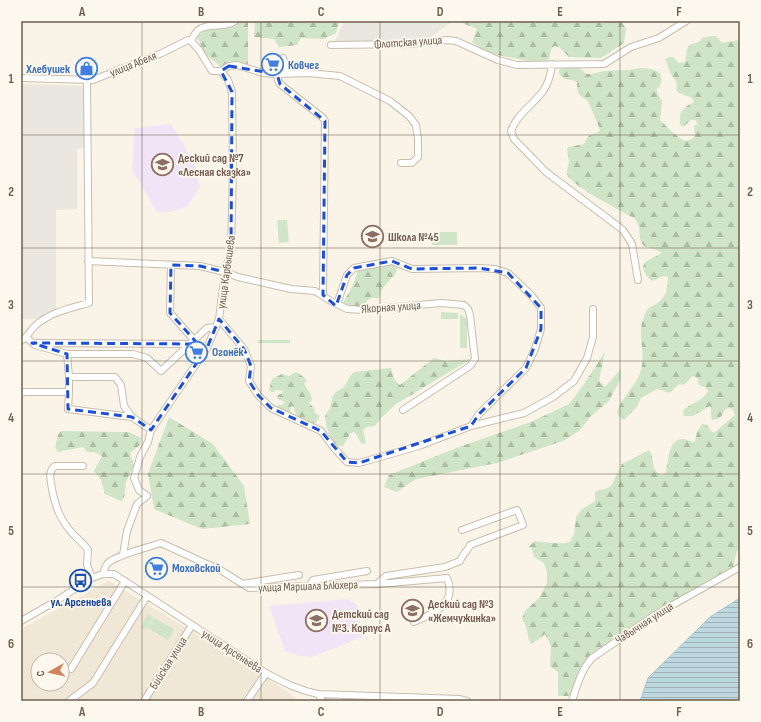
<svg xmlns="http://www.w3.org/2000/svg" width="761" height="722" font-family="'Sofia Sans Condensed',sans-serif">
	<defs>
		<pattern id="forest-firs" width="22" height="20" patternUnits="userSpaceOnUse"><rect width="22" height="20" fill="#d0e5c7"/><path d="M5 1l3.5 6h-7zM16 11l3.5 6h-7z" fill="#adbda4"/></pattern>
		<pattern id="water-rules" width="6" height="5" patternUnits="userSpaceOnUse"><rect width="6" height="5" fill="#bed8e0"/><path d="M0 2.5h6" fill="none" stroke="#9fb2b8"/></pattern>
	</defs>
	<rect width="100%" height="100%" fill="#f9f4e7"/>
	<!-- residential -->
	<path fill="#f0e7d6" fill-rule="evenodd" d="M 109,581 L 263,675 L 296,698 L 294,701 L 21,701 L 21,629 ZM 38,660 L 62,660 L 62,684 L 38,684 Z"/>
	<!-- industrial -->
	<path fill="#eae6e0" d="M 344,21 L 453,21 L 425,41 L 335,42 Z
		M 21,84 L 85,86 L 85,147 L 77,149 L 77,209 L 56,210 L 56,313 L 36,319 L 21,319 Z"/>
	<!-- education -->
	<path fill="#f1e4f6" d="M 171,124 L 193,160 L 200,186 L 188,206 L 169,212 L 157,212 L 132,170 L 135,128 Z
		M 347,599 L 357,605 L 362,637 L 312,657 L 300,656 L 285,651 L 269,606 Z"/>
	<!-- green -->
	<path fill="#d0e5c7" d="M 277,220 L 287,220 L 289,242 L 279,243 Z
		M 432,232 L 457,232 L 457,245 L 432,245 Z
		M 441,312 L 458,313 L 458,319 L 441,319 Z
		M 460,314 L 467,319 L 467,348 L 460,348 Z
		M 258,340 L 290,340 L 290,343 L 258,343 Z
		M 148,614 L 153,617 L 146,630 L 141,627 Z
		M 154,618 L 174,629 L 168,640 L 148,628 Z"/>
	<!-- forest -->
	<path fill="url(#forest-firs)" d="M 237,21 L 248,21 L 248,64 L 230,61 L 221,67 L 203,52 L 197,36 L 209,28 Z
		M 255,21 L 339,21 L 336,33 L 324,39 L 301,38 L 297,45 L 279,47 L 274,39 L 254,37 Z
		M 457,21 L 621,21 L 626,28 L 624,43 L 601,58 L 569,57 L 559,47 L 554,46 L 551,50 L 549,59 L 545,61 L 528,61 L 488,53 L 472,42 L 477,29 Z
		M 711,36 L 716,36 L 722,43 L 740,40 L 740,550 L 737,551 L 733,567 L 660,610 L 613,639 L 589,657 L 583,666 L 572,696 L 558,696 L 558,672 L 550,666 L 551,646 L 545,634 L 538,640 L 530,644 C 527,634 528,628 522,619 L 525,611 L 539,598 L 547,583 L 547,572 L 544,563 L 534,557 L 532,549 L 528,547 L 535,541 C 547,542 559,545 570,542 L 574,534 L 576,517 L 581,510 L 595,501 L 595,492 L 599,490 L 608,488 L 611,486 L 622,464 L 649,450 C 655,458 650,470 661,475 L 665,474 C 669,465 667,438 683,439 C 687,439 690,442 695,442 L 697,432 L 702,424 L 707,425 L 710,430 L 714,433 L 735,415 L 733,410 L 730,408 L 725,409 C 723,416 719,420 712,420 C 710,415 712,411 710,406 L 693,416 L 684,416 L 683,411 C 690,403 702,402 708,391 L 706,387 L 701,386 L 698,383 L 698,379 L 694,376 C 689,378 688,382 683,385 L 679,384 L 670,393 L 657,389 L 641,398 L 637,407 L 624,420 L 619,417 L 617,413 C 623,393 639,385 642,365 C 645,347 636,334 645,314 C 647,308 651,307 656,304 C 666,298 668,288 668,277 L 663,276 L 653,281 C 647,278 644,273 643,267 L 645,262 L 662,253 L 657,250 L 644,246 C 636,236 643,228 634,218 C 621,211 574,187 568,176 C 565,171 569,166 569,161 C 569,157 567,152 567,148 C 572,145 578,146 584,144 C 587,138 589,133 597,133 L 600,130 C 599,126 589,104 587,100 C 585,98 581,97 579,94 C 577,91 577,86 577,82 C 569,78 554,80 561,66 L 579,67 L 586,74 L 591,74 L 604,71 L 628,70 L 642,68 L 651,69 L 659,72 C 662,79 663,83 657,89 L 657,93 L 662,101 L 660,120 C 665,125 677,137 683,140 C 688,142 692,139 695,136 L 694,126 L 698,124 L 695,120 L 691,120 L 683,127 L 680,124 C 678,112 684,107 694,102 L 692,98 L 679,93 L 676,90 C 679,81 673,79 670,72 C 668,67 667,63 665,59 L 669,57 L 673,57 L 679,63 L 685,62 L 687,49 L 690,45 L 699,42 L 702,38 Z
		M 390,264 L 393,265 L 397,268 L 396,273 L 382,289 L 379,298 L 370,298 L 361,308 L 349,307 L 343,303 L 353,285 L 358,270 Z
		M 605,352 L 599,381 L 605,387 L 621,369 L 621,379 L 608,402 L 591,416 L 579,431 L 563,441 L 497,463 L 416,479 L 397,492 L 384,487 L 389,475 L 459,447 L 531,422 L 569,404 L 584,384 Z
		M 434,358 L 446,361 L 471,359 L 396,404 L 381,418 L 375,426 L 367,427 L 363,430 L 366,444 L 361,443 C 358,439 358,435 354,432 L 350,434 L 343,446 L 339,446 C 329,439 326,428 325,416 L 330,408 L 333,395 L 336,392 L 344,387 L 351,375 L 354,372 L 391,368 L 394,379 L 400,385 Z
		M 297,372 L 306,379 L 307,381 L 304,383 C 306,389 312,393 312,400 L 309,403 L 314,408 L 315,413 L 320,416 L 315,424 L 312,422 L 309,423 L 306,419 L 302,420 L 296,414 L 293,406 L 291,406 L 290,415 L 276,408 L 278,405 L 282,405 L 284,403 L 283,401 L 277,399 L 278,395 L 281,394 L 283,391 L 276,390 L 274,392 L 271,392 L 269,390 L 272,379 L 282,374 L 289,376 L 294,373 Z
		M 169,417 L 213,444 L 244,486 L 250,524 L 202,529 L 154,509 L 148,474 Z
		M 61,431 L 129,432 L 141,438 L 140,445 L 130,453 L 134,465 L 126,482 L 124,498 L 121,501 L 105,494 L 101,480 L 94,471 L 102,456 L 94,452 L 87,452 L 83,447 L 58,452 L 55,447 L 58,435 Z"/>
	<!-- water -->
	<path fill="url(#water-rules)" stroke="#a5c5d1" d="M 740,598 L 740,701 L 640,701 L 648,678 L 710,617 Z"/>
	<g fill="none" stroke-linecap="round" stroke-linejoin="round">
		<defs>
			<path id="minor" d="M 191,41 C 193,37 195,33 198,30 C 208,22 225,29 235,21
				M 191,41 L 199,50 L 212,71 L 221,71
				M 331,45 L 411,44 L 447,40 L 456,41 L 498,60 L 517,65 L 604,64 L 631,47 L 659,38 L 686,21
				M 283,58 L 286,67 L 286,73
				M 552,64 C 551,73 549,83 543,91 C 533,105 516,115 511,131 L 514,139 L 546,172 L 623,230 L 632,244 L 638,280
				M 221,71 L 229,66 L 237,65 L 263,73 L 277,74 L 308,73 L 340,76 L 390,101 L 409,116 L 416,125 L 418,139 L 418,157 L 412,163 L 401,163
				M 277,74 L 278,80 L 280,84 L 322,117 L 325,121 L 323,295
				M 21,78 L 93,80 L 162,53 L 188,40 L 191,41
				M 88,261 L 200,266 L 225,272 L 238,277 L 291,289 L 315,291 L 329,300 L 347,309 L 364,310 L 441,303 L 464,305 L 468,309 L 470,315 L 475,359 L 470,366 L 403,410
				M 171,265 L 170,313 L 194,340
				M 337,304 L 347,275 L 354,268 L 392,261 L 412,269 L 479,268 L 495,269 L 508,273 L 532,296 L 541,308 L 541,329 L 535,349 L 526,368 L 479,414 L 471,426
				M 219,319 L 244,349 L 251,366 L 249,381 L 258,395 L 271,408 L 321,431 L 335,449 L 347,462 L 359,463 L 419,446 L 471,426 L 524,413 L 553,397 L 574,381 L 587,358 L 593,337 L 593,309
				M 27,338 L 35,345 L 67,354 L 69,377 L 115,377 L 121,385 L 124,406 L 132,417
				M 21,341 C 28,337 30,330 36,325 C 51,312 71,308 89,303 L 87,80
				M 36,343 L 189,344
				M 67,354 L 133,354 L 147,358 L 161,371 L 207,328 L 216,327
				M 69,392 L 69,377
				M 21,394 L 23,392 L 69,392 L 68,409 L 132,417 L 151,430
				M 83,466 L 55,466 C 49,470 50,477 51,483 C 54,503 59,519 73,534 C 78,539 84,544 88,550 L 87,565 L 92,578
				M 123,555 L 127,531 L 137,504 L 147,496 L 139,490 L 134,478 L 140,457 L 148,442 L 151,430 L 207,348 L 219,319 L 225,272 L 231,249 L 233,171 L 232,92 L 228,80 L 221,71
				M 103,574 C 104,570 105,566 108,563 C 116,555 149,547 161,543 L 222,571 L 249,588 L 378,584 L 447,578 C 458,604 433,614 414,622
				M 242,584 L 299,575
				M 377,584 L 386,576 L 445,567 L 460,561 C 462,555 467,552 470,545 L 523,525 L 519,514 L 517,510 L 462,530
				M 308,587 L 313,580 L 367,571
				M 21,621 L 56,601 L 92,578 L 103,574 L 114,574 L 266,673 C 283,682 298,690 318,694 L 459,699 L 467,701
				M 71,669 L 125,581
				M 318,694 L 322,701
				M 69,701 L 93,683 L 147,596
				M 144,701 L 192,625
				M 247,701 L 266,673
				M 572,701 C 577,686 581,670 592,658 L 655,615 L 740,567"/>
		</defs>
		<!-- minor casing -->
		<use href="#minor" stroke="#c9bdae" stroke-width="8"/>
		<!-- minor -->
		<use href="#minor" stroke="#fff" stroke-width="6"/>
	</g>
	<!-- marked area -->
	<path fill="none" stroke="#1d4ed8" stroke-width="3" stroke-dasharray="8 5" stroke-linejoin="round" d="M 229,66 L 277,74 L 280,84 L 325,121 L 323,295 L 336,306 L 347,275 L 354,268 L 392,261 L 412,269 L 479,268 L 508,273 L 541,308 L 541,329 L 526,368 L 479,414 L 471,426 L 359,463 L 347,462 L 321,431 L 271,408 L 258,395 L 249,381 L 251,366 L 244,349 L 219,319 L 207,348 L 151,430 L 132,417 L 68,409 L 67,354 L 32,343 L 198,344 L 170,313 L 171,265 L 200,266 L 225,272 L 231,249 L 232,92 L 221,71 Z"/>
	<!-- grid -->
	<path fill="none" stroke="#6f5e4f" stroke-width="1" stroke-opacity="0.55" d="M 142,21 L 142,701M 261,21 L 261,701M 380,21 L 380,701M 500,21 L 500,701M 620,21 L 620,701M 21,135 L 740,135M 21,248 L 740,248M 21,361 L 740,361M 21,474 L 740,474M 21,587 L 740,587"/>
	<!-- icons -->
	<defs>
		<symbol id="supermarket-ring" viewBox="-11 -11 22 22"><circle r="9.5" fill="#fdf8ed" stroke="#3f7fe0" stroke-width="1.5"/><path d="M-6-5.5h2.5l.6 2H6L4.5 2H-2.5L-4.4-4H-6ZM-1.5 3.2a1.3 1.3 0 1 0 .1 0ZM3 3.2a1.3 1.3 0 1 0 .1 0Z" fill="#3f7fe0"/></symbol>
		<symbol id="shop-ring" viewBox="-11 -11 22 22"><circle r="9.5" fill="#fdf8ed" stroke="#3f7fe0" stroke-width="1.5"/><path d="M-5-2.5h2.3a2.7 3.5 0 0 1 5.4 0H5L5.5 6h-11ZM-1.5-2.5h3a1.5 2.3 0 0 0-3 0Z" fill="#3f7fe0"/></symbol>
		<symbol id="school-ring" viewBox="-11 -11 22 22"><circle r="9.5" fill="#fdf8ed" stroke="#8d6e63" stroke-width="1.5"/><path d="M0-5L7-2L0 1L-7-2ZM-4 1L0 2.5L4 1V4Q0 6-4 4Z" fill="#8d6e63"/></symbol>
		<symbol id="bus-ring" viewBox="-11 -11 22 22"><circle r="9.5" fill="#fdf8ed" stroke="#1a4fb4" stroke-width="1.5"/><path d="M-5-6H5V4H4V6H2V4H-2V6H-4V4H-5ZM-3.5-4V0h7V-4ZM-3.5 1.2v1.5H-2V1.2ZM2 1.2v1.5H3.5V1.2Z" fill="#1a4fb4"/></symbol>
	</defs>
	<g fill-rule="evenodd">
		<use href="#supermarket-ring" x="260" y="52" width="25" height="25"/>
		<use href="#shop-ring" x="74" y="56" width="25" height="25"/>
		<use href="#school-ring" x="150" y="152" width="25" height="25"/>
		<use href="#school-ring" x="360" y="224" width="25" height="25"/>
		<use href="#supermarket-ring" x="184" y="340" width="25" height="25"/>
		<use href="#supermarket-ring" x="144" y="556" width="25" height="25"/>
		<use href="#bus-ring" x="68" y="568" width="25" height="25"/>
		<use href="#school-ring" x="400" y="598" width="25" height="25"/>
		<use href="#school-ring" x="304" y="608" width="25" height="25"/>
	</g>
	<g text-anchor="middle" stroke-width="3.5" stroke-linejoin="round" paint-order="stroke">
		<!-- street labels -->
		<g font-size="12" fill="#6f5e4f" stroke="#fdf8ed">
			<text transform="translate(408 42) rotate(-4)" y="4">Флотская улица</text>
			<text transform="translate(133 64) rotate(-22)" y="4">улица Абеля</text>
			<text transform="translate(226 272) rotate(-82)" y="4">улица Карбышева</text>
			<text transform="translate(391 307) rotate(-4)" y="4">Якорная улица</text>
			<text transform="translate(308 586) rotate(-2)" y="4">улица Маршала Блюхера</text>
			<text transform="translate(644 623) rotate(-33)" y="4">Чавычная улица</text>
			<text transform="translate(232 651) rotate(33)" y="4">улица Арсеньева</text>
			<text transform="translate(168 663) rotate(-58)" y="4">Бийская улица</text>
		</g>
		<!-- shop labels -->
		<g font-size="12" font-weight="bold" fill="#366cbe" stroke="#fdf8ed" text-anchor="start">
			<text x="288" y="69">Ковчег</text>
			<text x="70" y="73" text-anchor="end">Хлебушек</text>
			<text x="212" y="356">Огонёк</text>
			<text x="172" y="572">Моховской</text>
		</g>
		<!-- education labels -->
		<g font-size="12" font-weight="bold" fill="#785e54" stroke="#fdf8ed" text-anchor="start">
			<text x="178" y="162">Деский сад №7<tspan x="178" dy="14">«Лесная сказка»</tspan></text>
			<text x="388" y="241">Школа №45</text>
			<text x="428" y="608">Деский сад №3<tspan x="428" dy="14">«Жемчужинка»</tspan></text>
			<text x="332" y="618">Детский сад<tspan x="332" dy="14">№3. Корпус А</tspan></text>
		</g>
		<!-- transit labels -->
		<g font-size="12" font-weight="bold" fill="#164399" stroke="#fdf8ed">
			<text x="81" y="606">ул. Арсеньева</text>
		</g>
	</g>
	<!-- border -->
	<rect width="761" height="722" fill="none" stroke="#fdf8ed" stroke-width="44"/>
	<!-- north arrow -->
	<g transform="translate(50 672) rotate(262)"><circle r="19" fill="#fdf8ed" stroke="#c4baae"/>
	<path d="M0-3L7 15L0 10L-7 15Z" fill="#d3835c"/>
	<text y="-6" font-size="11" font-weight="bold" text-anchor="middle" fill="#6f5e4f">С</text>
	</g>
	<rect x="22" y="22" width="717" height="678" fill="none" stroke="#6f5e4f" stroke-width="1.5"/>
	<g font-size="13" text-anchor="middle" font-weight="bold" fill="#6f5e4f">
		<text x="82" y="16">A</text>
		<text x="201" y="16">B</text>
		<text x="321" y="16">C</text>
		<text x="440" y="16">D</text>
		<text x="560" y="16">E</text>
		<text x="679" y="16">F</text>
		<text x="11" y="83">1</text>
		<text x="750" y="83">1</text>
		<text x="11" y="196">2</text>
		<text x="750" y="196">2</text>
		<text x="11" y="309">3</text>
		<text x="750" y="309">3</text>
		<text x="11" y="422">4</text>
		<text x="750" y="422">4</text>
		<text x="11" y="535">5</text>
		<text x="750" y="535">5</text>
		<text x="11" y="648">6</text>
		<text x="750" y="648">6</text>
		<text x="82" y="716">A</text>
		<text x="201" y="716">B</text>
		<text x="321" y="716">C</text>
		<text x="440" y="716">D</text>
		<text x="560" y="716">E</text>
		<text x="679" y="716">F</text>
	</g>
</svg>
